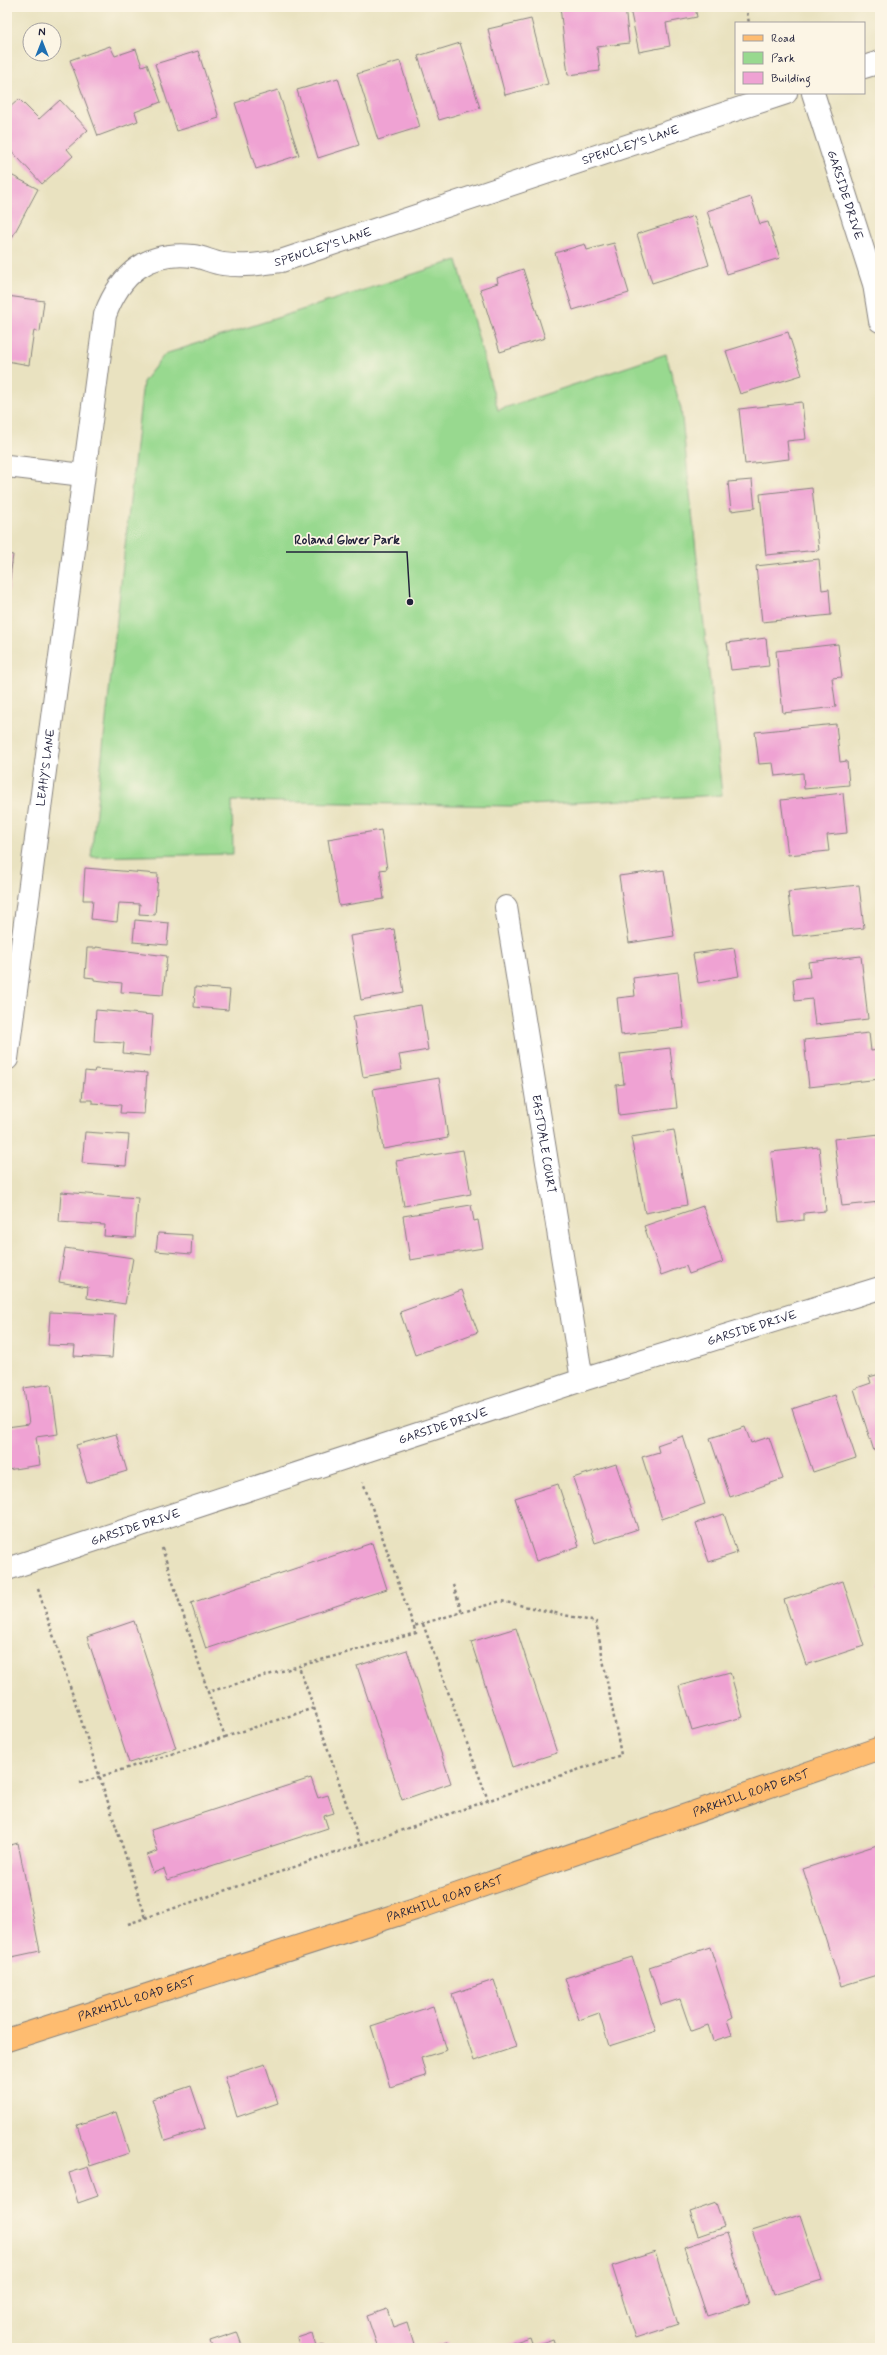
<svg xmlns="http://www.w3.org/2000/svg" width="887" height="2355" font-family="Mynerve,sans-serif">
	<rect width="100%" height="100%" fill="#fcf5e5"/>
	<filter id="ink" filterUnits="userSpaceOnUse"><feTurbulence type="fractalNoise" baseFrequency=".025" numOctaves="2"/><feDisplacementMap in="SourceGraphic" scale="8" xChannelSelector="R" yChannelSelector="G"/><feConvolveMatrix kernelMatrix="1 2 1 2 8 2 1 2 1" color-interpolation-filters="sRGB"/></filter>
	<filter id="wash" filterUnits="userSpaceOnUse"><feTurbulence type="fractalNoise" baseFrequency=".012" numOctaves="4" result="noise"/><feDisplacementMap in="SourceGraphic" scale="16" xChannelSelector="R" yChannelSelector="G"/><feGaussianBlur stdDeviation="0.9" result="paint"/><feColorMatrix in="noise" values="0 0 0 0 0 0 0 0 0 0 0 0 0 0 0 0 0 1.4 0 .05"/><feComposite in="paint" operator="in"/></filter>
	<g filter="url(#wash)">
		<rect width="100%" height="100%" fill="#e9e2c0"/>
		<!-- green -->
		<path fill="#98d98f" stroke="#5d7e65" d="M 457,260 L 498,410 L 666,354 L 681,409 L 722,795 L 510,806 L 232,801 L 233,854 L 91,857 L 143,382 L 165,354 Z"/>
		<g id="blocks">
			<!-- building -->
			<path fill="#efa2d3" d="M 560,7 L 625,7 L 629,43 L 597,47 L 600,71 L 568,75 Z
				M 632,7 L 695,7 L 697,17 L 666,23 L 670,46 L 639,52 L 630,9 Z
				M 531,19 L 548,84 L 505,95 L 488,29 Z
				M 460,43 L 480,108 L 439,120 L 418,56 Z
				M 110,46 L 115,56 L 136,49 L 142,66 L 147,64 L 161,102 L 135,112 L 138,121 L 98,136 L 70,60 Z
				M 198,51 L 219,118 L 177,131 L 155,64 Z
				M 400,61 L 420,127 L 378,140 L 357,74 Z
				M 338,78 L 359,145 L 318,158 L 297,90 Z
				M 278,90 L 299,155 L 256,169 L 235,103 Z
				M 19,99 L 39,119 L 60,100 L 88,130 L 67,149 L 73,156 L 42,184 L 7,146 L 7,110 Z
				M 7,173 L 38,189 L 7,247 Z
				M 751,197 L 760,224 L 768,222 L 780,258 L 727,274 L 707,211 Z
				M 694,216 L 709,265 L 652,283 L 637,234 Z
				M 614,243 L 629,293 L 573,310 L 555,253 L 585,244 L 587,250 Z
				M 523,269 L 545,338 L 500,352 L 480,289 L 498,283 L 497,278 Z
				M 7,296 L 44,301 L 40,332 L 34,330 L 29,365 L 7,361 Z
				M 788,332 L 802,375 L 740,394 L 726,351 Z
				M 802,402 L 806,439 L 787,441 L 789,459 L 745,464 L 739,409 Z
				M 752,480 L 755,508 L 731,511 L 728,482 Z
				M 812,488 L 819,550 L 766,555 L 760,494 Z
				M 7,554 L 13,555 L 8,593 L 7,593 Z
				M 819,559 L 822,590 L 829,589 L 831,615 L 762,622 L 756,566 Z
				M 766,638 L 769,666 L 731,670 L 727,643 Z
				M 838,644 L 842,677 L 832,678 L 836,707 L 783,713 L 776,651 Z
				M 836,724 L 840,762 L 847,761 L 849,785 L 804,789 L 803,773 L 775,776 L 773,763 L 759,764 L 755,732 Z
				M 843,793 L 847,833 L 827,835 L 829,851 L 788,855 L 781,800 Z
				M 381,830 L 387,869 L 380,870 L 384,899 L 339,906 L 328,839 Z
				M 85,868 L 158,874 L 155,915 L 139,914 L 140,904 L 119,903 L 117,922 L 91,919 L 93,900 L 83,900 Z
				M 664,870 L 674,936 L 629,943 L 619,876 Z
				M 859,885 L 864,928 L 793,936 L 788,892 Z
				M 135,920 L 169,923 L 167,945 L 133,942 Z
				M 394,929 L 404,992 L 361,1000 L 350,936 Z
				M 96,947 L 167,956 L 163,995 L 121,992 L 122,983 L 94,980 L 94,978 L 85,977 L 87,948 L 96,948 Z
				M 734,948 L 739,976 L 698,983 L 693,954 Z
				M 861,956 L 868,1019 L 815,1025 L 812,999 L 795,1001 L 793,979 L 810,977 L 808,962 Z
				M 678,972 L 684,1028 L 621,1035 L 617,998 L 635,996 L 633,978 Z
				M 195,987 L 230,990 L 228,1010 L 194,1007 Z
				M 421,1005 L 428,1050 L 399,1055 L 402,1070 L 363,1077 L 353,1016 Z
				M 96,1010 L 153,1015 L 150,1056 L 123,1053 L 124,1043 L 94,1041 Z
				M 869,1033 L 871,1051 L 878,1050 L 880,1079 L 809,1087 L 804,1040 Z
				M 670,1048 L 677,1108 L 619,1115 L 616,1085 L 624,1084 L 620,1054 Z
				M 95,1069 L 147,1073 L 144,1114 L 120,1113 L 121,1105 L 92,1103 L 92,1100 L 82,1100 L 85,1071 L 94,1072 Z
				M 439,1078 L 448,1138 L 383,1149 L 373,1089 Z
				M 674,1130 L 687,1205 L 645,1213 L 631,1137 Z
				M 85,1132 L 129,1135 L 126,1166 L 82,1163 Z
				M 880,1134 L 880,1202 L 842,1206 L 834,1139 Z
				M 819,1147 L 826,1211 L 804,1213 L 804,1220 L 779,1223 L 771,1152 Z
				M 463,1150 L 471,1194 L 404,1206 L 396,1161 Z
				M 61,1192 L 138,1198 L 135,1238 L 104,1236 L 105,1225 L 59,1222 Z
				M 471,1205 L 474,1221 L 478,1220 L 483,1248 L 410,1260 L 403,1216 Z
				M 703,1206 L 723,1262 L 689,1274 L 686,1266 L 661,1275 L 644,1226 Z
				M 158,1233 L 192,1235 L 191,1254 L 156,1251 Z
				M 65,1248 L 133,1258 L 125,1304 L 87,1298 L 88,1287 L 59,1282 Z
				M 462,1290 L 478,1332 L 415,1355 L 400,1312 Z
				M 50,1312 L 115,1315 L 112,1358 L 74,1356 L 75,1346 L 48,1345 Z
				M 880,1374 L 880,1449 L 874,1451 L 854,1389 L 871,1383 L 869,1377 Z
				M 51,1384 L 58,1434 L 36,1437 L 40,1465 L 7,1470 L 7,1427 L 29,1424 L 24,1388 Z
				M 835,1395 L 856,1458 L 813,1472 L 792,1409 Z
				M 745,1427 L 751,1443 L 769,1437 L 783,1479 L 730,1497 L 710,1438 Z
				M 116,1434 L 127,1471 L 87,1483 L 76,1445 Z
				M 683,1436 L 705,1504 L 662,1519 L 642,1457 L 659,1452 L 657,1445 Z
				M 616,1464 L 638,1529 L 595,1543 L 573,1478 Z
				M 558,1484 L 579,1546 L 536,1561 L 515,1498 Z
				M 724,1514 L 737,1553 L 709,1562 L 696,1523 Z
				M 372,1543 L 387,1589 L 206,1649 L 191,1603 Z
				M 843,1581 L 864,1646 L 806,1665 L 784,1600 Z
				M 880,1589 L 880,1598 L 877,1590 Z
				M 134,1621 L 176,1748 L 129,1763 L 87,1637 Z
				M 516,1628 L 557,1753 L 512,1767 L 471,1642 Z
				M 407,1650 L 451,1783 L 402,1800 L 357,1666 Z
				M 730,1672 L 743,1717 L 692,1731 L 679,1686 Z
				M 311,1778 L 318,1798 L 328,1795 L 334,1813 L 324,1816 L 328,1828 L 168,1880 L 164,1869 L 153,1873 L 147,1855 L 158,1851 L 151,1830 Z
				M 18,1843 L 40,1951 L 7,1958 L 7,1846 Z
				M 877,1845 L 880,1856 L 880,1974 L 841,1986 L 803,1869 Z
				M 710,1947 L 733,2017 L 727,2020 L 732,2035 L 713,2041 L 708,2025 L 691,2031 L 680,1999 L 661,2005 L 649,1967 Z
				M 632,1957 L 656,2031 L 609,2046 L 599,2013 L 579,2020 L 565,1978 Z
				M 494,1980 L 516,2047 L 474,2061 L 452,1994 Z
				M 433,2006 L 447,2050 L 421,2058 L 426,2076 L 390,2087 L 371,2026 Z
				M 265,2064 L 278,2103 L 237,2117 L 225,2077 Z
				M 191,2086 L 205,2128 L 165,2141 L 152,2099 Z
				M 116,2112 L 129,2153 L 90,2166 L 77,2125 Z
				M 88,2167 L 98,2196 L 78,2203 L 69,2173 Z
				M 716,2203 L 724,2227 L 698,2236 L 690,2212 Z
				M 800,2215 L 822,2280 L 773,2295 L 752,2230 Z
				M 727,2233 L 749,2303 L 707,2316 L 684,2247 Z
				M 655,2252 L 678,2324 L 635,2338 L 612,2266 Z
				M 387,2309 L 393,2327 L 407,2322 L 414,2345 L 406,2348 L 378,2348 L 367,2316 Z
				M 237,2332 L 243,2348 L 212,2348 L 210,2341 Z
				M 312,2333 L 316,2347 L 323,2345 L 324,2348 L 300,2348 L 297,2338 Z
				M 530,2337 L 533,2346 L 553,2339 L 556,2348 L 498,2348 Z
				M 7,2339 L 10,2348 L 7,2348 Z
				M 448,2341 L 450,2348 L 427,2348 Z"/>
		</g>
	</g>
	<g filter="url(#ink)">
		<use href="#blocks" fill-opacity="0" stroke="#86827e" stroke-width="1"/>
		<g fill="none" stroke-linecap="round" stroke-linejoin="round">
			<defs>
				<g id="minor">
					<path d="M 864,67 L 880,62"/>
					<path id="s1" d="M 813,93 L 874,284 L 880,321"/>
					<path d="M 7,466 L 83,475"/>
					<path id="s2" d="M 506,907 L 582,1380"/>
					<path id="s3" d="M 7,1059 L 105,315 C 121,273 147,251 193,256 C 203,257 213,263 223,264 C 243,267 261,264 281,261 L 786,93"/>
					<path id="s4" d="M 7,1569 L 582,1380 L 880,1288"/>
				</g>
				<g id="major">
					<path id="s5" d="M 7,2040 L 415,1909 L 880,1748"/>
				</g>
			</defs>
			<!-- minor casing -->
			<use href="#minor" stroke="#86827e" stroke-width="24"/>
			<!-- major casing -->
			<use href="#major" stroke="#86827e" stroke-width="24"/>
			<!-- path -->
			<path stroke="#86827e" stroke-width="2.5" stroke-dasharray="3 3" stroke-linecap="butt" d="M 746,7 L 749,23
				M 162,1548 L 208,1692
				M 453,1585 L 462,1612
				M 38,1589 L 146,1918
				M 423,1624 L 488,1800
				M 314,1708 L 360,1844
				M 225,1737 L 314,1708 L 299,1667
				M 80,1783 L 225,1737 L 208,1692 L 416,1633 L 363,1482
				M 128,1924 L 621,1755 L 596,1622 L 501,1601 L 414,1626"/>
			<!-- minor -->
			<use href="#minor" stroke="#fff" stroke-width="22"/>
			<!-- major -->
			<use href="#major" stroke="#febc70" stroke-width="22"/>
		</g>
	</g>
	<g text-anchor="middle" stroke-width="3.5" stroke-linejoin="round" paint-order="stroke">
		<!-- street labels -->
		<g font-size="12" fill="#22223b" stroke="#fcf5e5">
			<text dy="4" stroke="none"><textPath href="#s3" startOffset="1324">SPENCLEY'S LANE</textPath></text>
			<text dy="4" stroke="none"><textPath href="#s1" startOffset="107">GARSIDE DRIVE</textPath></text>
			<text dy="4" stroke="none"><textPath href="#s3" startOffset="1000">SPENCLEY'S LANE</textPath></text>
			<text dy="4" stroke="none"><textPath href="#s3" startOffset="294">LEAHY'S LANE</textPath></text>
			<text dy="4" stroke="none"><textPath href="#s2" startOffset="240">EASTDALE COURT</textPath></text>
			<text dy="4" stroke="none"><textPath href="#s4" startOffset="783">GARSIDE DRIVE</textPath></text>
			<text dy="4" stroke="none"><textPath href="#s4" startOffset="459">GARSIDE DRIVE</textPath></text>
			<text dy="4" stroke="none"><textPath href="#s4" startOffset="135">GARSIDE DRIVE</textPath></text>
			<text dy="4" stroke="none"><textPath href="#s5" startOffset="784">PARKHILL ROAD EAST</textPath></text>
			<text dy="4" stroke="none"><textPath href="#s5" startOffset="460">PARKHILL ROAD EAST</textPath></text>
			<text dy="4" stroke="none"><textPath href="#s5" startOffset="136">PARKHILL ROAD EAST</textPath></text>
		</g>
	</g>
	<!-- callouts -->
	<path fill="none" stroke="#22223b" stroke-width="1.5" d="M410 602L407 552H286"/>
	<circle fill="#22223b" stroke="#fcf5e5" stroke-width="1.5" cx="410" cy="602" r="4"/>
	<g font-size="13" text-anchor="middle" font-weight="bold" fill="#22223b" stroke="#fcf5e5" stroke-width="3.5" stroke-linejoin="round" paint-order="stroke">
		<text x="347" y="544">Roland Glover Park</text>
	</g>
	<!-- margin -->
	<rect width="887" height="2355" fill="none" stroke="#fcf5e5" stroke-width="24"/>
	<!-- legend -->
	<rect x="735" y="22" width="130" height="72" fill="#fcf5e5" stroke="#a5a1a1"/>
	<rect x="743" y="35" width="20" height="6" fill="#febc70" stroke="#a5a1a1"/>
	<text x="771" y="42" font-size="12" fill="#22223b">Road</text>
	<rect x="743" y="52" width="20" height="12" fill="#98d98f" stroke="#a5a1a1"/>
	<text x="771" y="62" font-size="12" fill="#22223b">Park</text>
	<rect x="743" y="72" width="20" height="12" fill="#efa2d3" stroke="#a5a1a1"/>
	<text x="771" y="82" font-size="12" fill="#22223b">Building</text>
	<!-- north arrow -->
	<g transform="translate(42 42)"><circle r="19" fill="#fcf5e5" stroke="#a5a1a1"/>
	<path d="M0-3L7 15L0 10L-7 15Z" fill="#1f6fb2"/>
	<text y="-6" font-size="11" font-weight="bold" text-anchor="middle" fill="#22223b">N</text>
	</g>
</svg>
